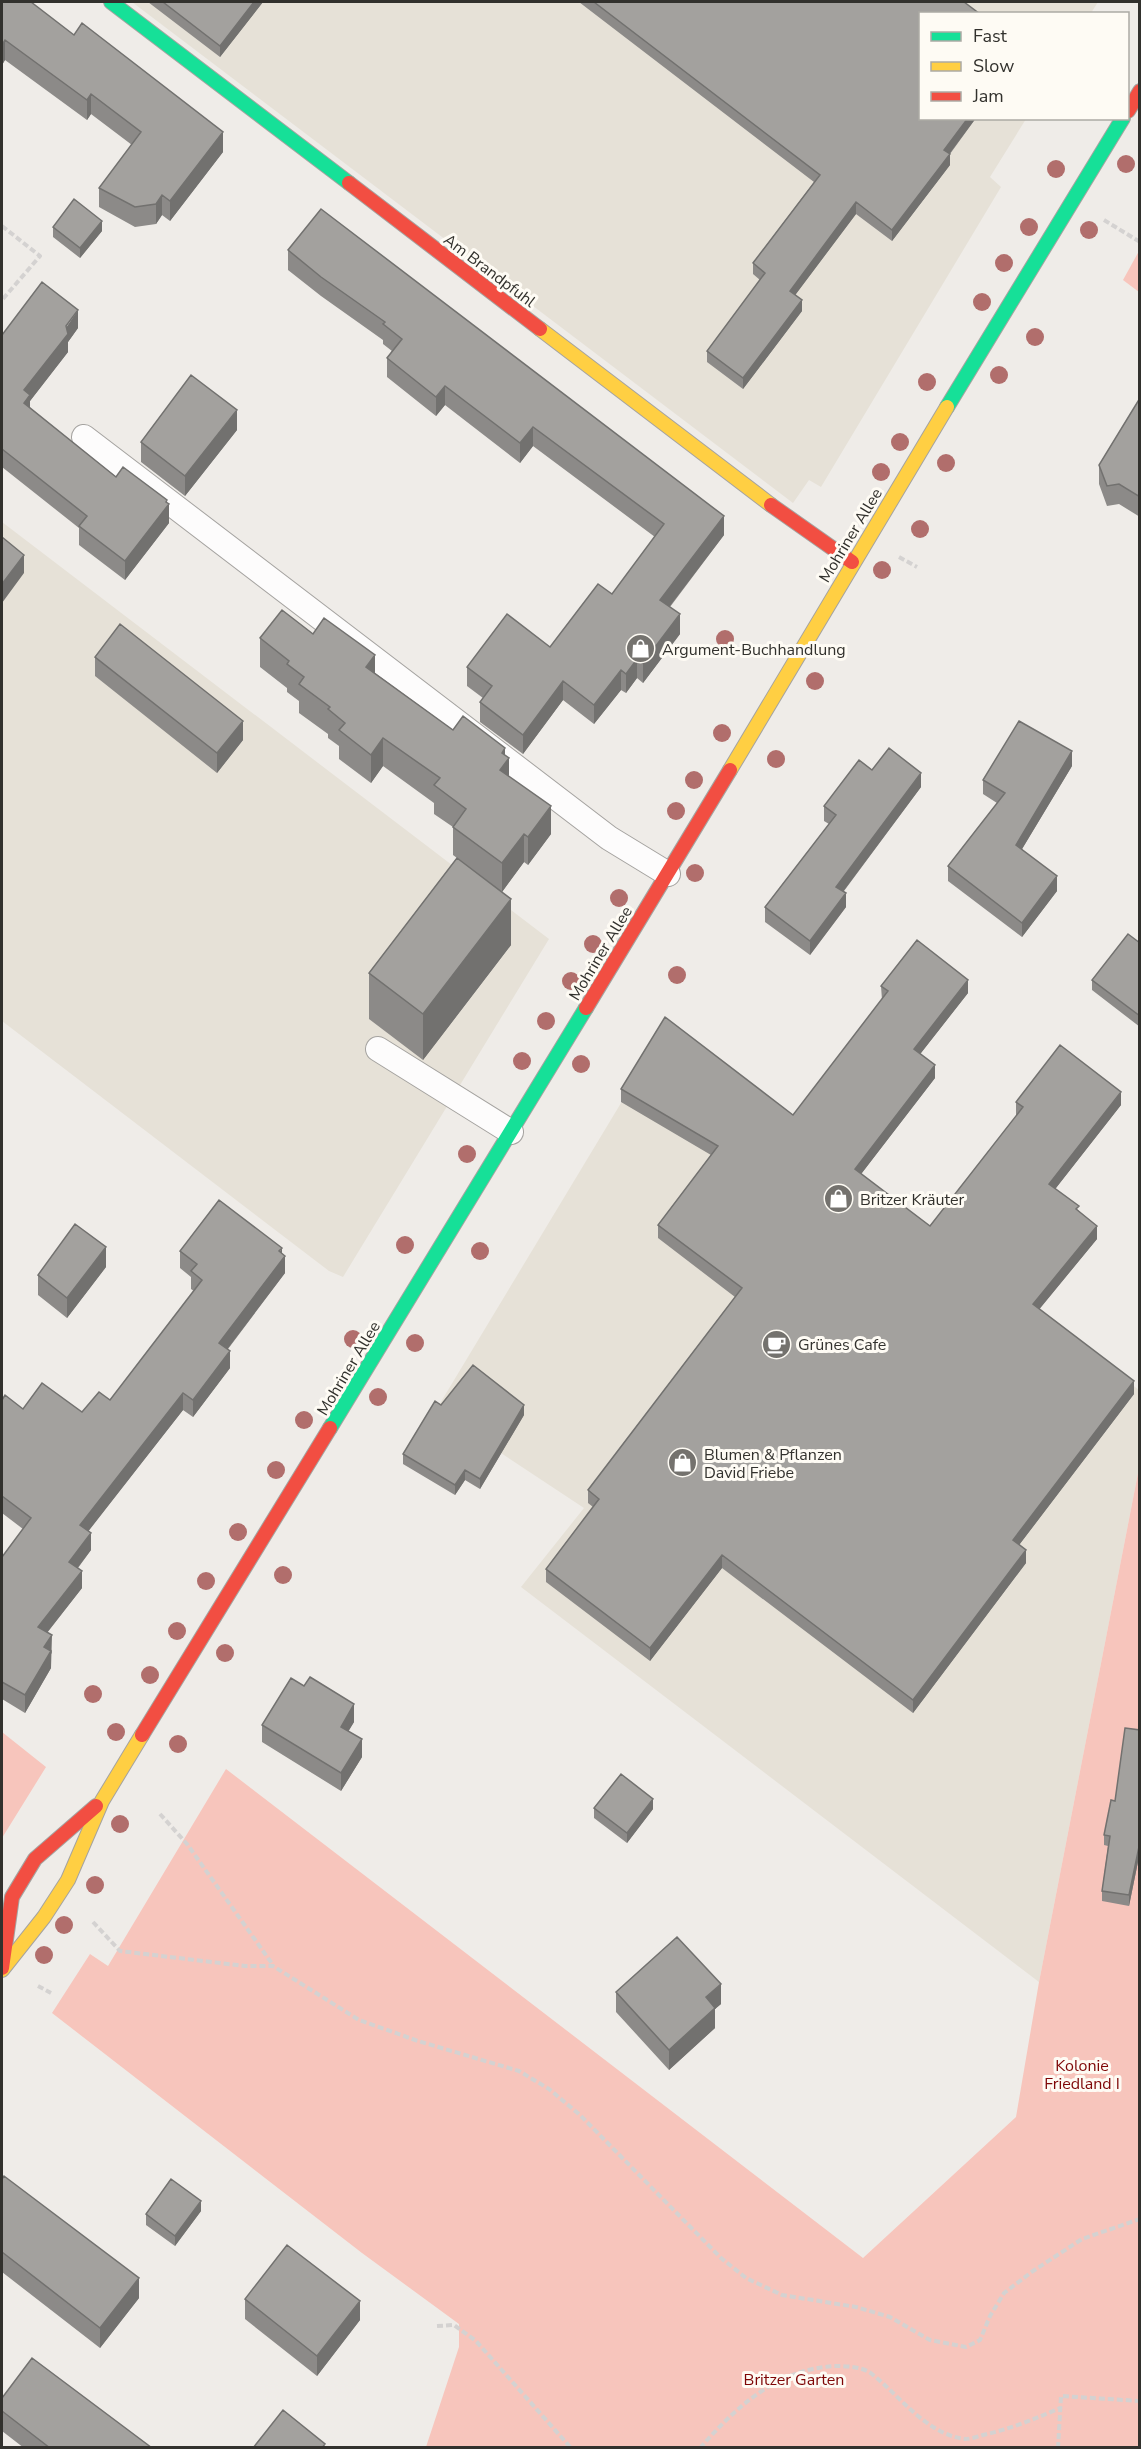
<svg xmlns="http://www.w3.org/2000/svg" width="1141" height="2449" font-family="'Nunito Sans',sans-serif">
	<rect width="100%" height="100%" fill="#efece8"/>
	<!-- built -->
	<path fill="#e6e1d7" d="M 132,2 L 1098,2 L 1091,13 L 920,14 L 920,118 L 1026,119 L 990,177 L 1001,187 L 821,487 L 809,480 L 793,503 Z
		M 2,522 L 549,939 L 343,1277 L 329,1271 L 2,1021 Z
		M 665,1030 L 1139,1390 L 1139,1468 L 1039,1982 L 521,1587 L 584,1508 L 436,1410 Z"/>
	<!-- green -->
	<path fill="#f7c5bc" d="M 1139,251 L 1140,292 L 1139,292 L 1123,280 Z
		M 1139,1468 L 1139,2447 L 426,2447 L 459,2347 L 459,2324 L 362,2253 L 52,2013 L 90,1954 L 108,1966 L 226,1769 L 863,2258 L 1016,2117 L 1039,1982 Z
		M 2,1732 L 46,1767 L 2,1838 Z"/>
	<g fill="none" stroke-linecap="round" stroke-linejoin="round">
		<defs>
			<path id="lane" d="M 84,437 L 609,838 L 668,874
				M 378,1049 L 511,1132"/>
			<path id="fast" d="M 111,2 L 349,183
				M 947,407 L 1123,118
				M 330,1428 L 586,1008"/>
			<path id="slow" d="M 540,329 L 771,505
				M 730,770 L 947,407
				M 2,1970 L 44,1917 L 68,1880 L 102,1801 L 142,1735"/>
			<path id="jam" d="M 1128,111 L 1140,91
				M 349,183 L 540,329
				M 771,505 L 852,562
				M 586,1008 L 730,770
				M 142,1735 L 330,1428
				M 2,1968 L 12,1897 L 35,1859 L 96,1806"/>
		</defs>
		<!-- lane casing -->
		<use href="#lane" stroke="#a5a3a0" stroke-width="26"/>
		<!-- fast casing -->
		<use href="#fast" stroke="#a5a3a0" stroke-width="16"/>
		<!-- slow casing -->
		<use href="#slow" stroke="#a5a3a0" stroke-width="16"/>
		<!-- jam casing -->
		<use href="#jam" stroke="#a5a3a0" stroke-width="16"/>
		<!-- path -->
		<path stroke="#d4d2d1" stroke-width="4" stroke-dasharray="6 3" stroke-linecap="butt" d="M 1104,220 L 1140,242
			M 2,226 L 40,256 L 2,300
			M 899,557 L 917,567
			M 160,1814 L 187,1844 L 273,1965
			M 93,1922 L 120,1951 L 245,1966 L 273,1966 L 359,2020 L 418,2041 L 519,2071 L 549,2089 L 580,2115 L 721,2258 L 746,2278 L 782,2295 L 856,2307 L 890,2317 L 930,2340 L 966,2347 L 980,2340 L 990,2316 L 1004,2293 L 1033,2271 L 1082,2239 L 1140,2219
			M 38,1986 L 51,1993
			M 437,2326 L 454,2325 L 476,2341 L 571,2448
			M 700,2448 C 737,2406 778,2368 837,2366 C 848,2366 863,2367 872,2374 C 901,2397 926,2434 965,2439 C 970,2439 977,2437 983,2435 C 1010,2429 1035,2419 1060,2408
			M 1058,2448 L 1061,2396 L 1140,2401"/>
		<!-- lane -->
		<use href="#lane" stroke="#fdfcfc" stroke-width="24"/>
		<!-- fast -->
		<use href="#fast" stroke="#16e098" stroke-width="14"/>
		<!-- slow -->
		<use href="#slow" stroke="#ffcf43" stroke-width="14"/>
		<!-- jam -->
		<use href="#jam" stroke="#f24e42" stroke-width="14"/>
	</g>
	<!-- trees -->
	<g fill="#b16e6c">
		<circle cx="1126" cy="164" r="9"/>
		<circle cx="1056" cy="169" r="9"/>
		<circle cx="1029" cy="227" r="9"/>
		<circle cx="1089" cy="230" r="9"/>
		<circle cx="1004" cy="263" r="9"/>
		<circle cx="982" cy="302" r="9"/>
		<circle cx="1035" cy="337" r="9"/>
		<circle cx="999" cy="375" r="9"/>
		<circle cx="927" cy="382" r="9"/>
		<circle cx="900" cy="442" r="9"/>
		<circle cx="946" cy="463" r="9"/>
		<circle cx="881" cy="472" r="9"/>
		<circle cx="920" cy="529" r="9"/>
		<circle cx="882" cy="570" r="9"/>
		<circle cx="725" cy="639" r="9"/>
		<circle cx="815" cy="681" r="9"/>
		<circle cx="722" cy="733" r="9"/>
		<circle cx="776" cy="759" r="9"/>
		<circle cx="694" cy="780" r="9"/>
		<circle cx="676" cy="811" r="9"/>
		<circle cx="695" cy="873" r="9"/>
		<circle cx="619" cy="898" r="9"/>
		<circle cx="593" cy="944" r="9"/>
		<circle cx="677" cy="975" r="9"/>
		<circle cx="571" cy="981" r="9"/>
		<circle cx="546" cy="1021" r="9"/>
		<circle cx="522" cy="1061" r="9"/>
		<circle cx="581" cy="1064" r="9"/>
		<circle cx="467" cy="1154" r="9"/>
		<circle cx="405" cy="1245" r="9"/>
		<circle cx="480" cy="1251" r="9"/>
		<circle cx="353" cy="1339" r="9"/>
		<circle cx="415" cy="1343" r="9"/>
		<circle cx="378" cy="1397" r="9"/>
		<circle cx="304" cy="1420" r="9"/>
		<circle cx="276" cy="1470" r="9"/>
		<circle cx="238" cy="1532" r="9"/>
		<circle cx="283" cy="1575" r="9"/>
		<circle cx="206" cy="1581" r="9"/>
		<circle cx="177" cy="1631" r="9"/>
		<circle cx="225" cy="1653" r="9"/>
		<circle cx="150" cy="1675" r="9"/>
		<circle cx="93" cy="1694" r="9"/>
		<circle cx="116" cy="1732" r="9"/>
		<circle cx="178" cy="1744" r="9"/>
		<circle cx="120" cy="1824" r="9"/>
		<circle cx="95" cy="1885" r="9"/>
		<circle cx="64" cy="1925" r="9"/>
		<circle cx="44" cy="1955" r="9"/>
	</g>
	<!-- wall -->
	<path fill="#8c8a88" d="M 2,2 L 223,152 L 170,221 L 162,215 L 156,224 L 135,227 L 99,207 L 99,188 L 132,145 L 91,114 L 87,120 L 5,60 L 2,65 Z
		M 148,2 L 263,2 L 220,57 Z
		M 579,2 L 964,2 L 976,118 L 950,154 L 950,165 L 892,241 L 856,214 L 795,295 L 802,311 L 743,389 L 707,362 L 707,351 L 760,280 L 753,274 L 753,263 L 814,182 Z
		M 53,227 L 102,231 L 80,258 L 53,237 Z
		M 288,250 L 724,535 L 670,607 L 680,634 L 643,683 L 637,678 L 626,693 L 621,690 L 594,724 L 563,700 L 523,754 L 480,722 L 480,702 L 483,698 L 467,686 L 467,667 L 550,647 L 612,594 L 655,537 L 533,446 L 520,463 L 445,405 L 436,416 L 387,377 L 387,358 L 392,351 L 383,344 L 383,340 L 321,296 L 288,270 Z
		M 78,328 L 68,342 L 68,352 L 30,401 L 30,408 L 116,477 L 167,503 L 169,523 L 125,580 L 79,545 L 79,528 L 2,467 L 2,335 Z
		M 1140,398 L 1140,517 L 1119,504 L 1107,506 L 1099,484 L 1099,465 Z
		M 237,430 L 185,496 L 141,462 L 141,442 Z
		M 313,634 L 375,673 L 453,730 L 505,755 L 509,776 L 551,834 L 528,865 L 524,862 L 502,892 L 477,874 L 511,945 L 423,1060 L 369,1019 L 369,973 L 457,858 L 453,855 L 453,827 L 434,814 L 434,803 L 383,766 L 371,783 L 339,759 L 339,746 L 328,738 L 328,734 L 299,713 L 299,701 L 287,692 L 287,688 L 260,667 L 260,638 Z
		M 95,657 L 243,740 L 217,773 L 95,676 Z
		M 1072,766 L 1022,849 L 1057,891 L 1022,937 L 948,881 L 948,866 L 997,803 L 983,794 L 983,780 Z
		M 872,770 L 921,787 L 844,891 L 846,907 L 810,955 L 765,922 L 765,907 L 829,824 L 824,821 L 824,806 Z
		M 1140,943 L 1140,1027 L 1092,990 L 1092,980 Z
		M 881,986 L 968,993 L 920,1054 L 935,1078 L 861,1174 L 930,1226 L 1017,1116 L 1016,1115 L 1016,1102 L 1121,1105 L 1055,1189 L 1079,1211 L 1097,1239 L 1039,1309 L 1134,1394 L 1019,1545 L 1026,1563 L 913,1713 L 722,1568 L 650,1661 L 546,1582 L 546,1569 L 593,1507 L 588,1503 L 588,1490 L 735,1297 L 658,1238 L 658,1225 L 711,1155 L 621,1102 L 621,1089 L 793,1115 L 882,1000 Z
		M 180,1251 L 282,1253 L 285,1273 L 228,1349 L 230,1368 L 193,1417 L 183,1410 L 88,1531 L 91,1550 L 78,1568 L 82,1588 L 47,1633 L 52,1653 L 51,1654 L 51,1668 L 25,1713 L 2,1699 L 2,1557 L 23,1529 L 2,1513 L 2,1400 L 23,1409 L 82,1412 L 110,1400 L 194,1291 L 191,1289 L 191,1277 L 180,1268 Z
		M 106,1267 L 67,1318 L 38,1295 L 38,1275 Z
		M 441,1405 L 524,1415 L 480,1489 L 465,1480 L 455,1495 L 403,1464 L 403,1454 Z
		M 354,1722 L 348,1731 L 362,1757 L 341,1791 L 262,1742 L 262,1725 Z
		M 1140,1730 L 1140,1852 L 1129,1906 L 1102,1901 L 1102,1891 L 1108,1846 L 1104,1845 L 1104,1835 Z
		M 594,1808 L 653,1809 L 627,1843 L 594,1818 Z
		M 616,1992 L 721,2004 L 715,2009 L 715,2028 L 669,2070 L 616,2012 Z
		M 2,2179 L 139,2298 L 100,2348 L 2,2272 Z
		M 201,2211 L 175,2246 L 146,2225 L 146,2214 Z
		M 245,2299 L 360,2320 L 317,2376 L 245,2319 Z
		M 2,2398 L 152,2448 L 24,2448 L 2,2431 Z"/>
	<!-- shaded-wall -->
	<path fill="#72716f" d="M 254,2 L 263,2 L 220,57 L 220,46 Z
		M 5,40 L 5,60 L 2,65 L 2,45 Z
		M 91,94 L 91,114 L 87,120 L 87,100 Z
		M 968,118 L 976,118 L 944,161 L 944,150 Z
		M 223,132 L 223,152 L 170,221 L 170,201 Z
		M 950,154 L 950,165 L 892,241 L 892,230 Z
		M 162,195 L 162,215 L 156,224 L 156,204 Z
		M 856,202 L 856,214 L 790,302 L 790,291 Z
		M 102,221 L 102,231 L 80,258 L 80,248 Z
		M 802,300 L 802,311 L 743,389 L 743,378 Z
		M 78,310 L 78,328 L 68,342 L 68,352 L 30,401 L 30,413 L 24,422 L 24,390 Z
		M 445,386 L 445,405 L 436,416 L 436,397 Z
		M 237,410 L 237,430 L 185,496 L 185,476 Z
		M 533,427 L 533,446 L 520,463 L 520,443 Z
		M 167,500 L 167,506 L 169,504 L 169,523 L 125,580 L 125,561 Z
		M 724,516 L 724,535 L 660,619 L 660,600 Z
		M 24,555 L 24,573 L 2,603 L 2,584 Z
		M 680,614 L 680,634 L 643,683 L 643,663 Z
		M 375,655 L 375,684 L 366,667 Z
		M 637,659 L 637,678 L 626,693 L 626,674 Z
		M 621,670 L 621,690 L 594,724 L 594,705 Z
		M 563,681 L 563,700 L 523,754 L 523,735 Z
		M 243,721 L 243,740 L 217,773 L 217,753 Z
		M 383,738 L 383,766 L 371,783 L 371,755 Z
		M 505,748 L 505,762 L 509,758 L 509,786 L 500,770 L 502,753 Z
		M 1072,751 L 1072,766 L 1016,859 L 1016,845 Z
		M 921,773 L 921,787 L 836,901 L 836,887 Z
		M 551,806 L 551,834 L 528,865 L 528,837 Z
		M 524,834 L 524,862 L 502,892 L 502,863 Z
		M 1057,876 L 1057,891 L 1022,937 L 1022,923 Z
		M 846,893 L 846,907 L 810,955 L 810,941 Z
		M 511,899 L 511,945 L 423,1060 L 423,1014 Z
		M 968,980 L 968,993 L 914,1062 L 914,1049 Z
		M 935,1065 L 935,1078 L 855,1182 L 855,1169 Z
		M 1121,1092 L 1121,1105 L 1049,1197 L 1049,1184 Z
		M 1097,1226 L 1097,1239 L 1033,1317 L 1033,1304 Z
		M 106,1247 L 106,1267 L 67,1318 L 67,1298 Z
		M 282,1248 L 282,1261 L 285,1256 L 285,1273 L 219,1360 L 219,1343 Z
		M 230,1351 L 230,1368 L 193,1417 L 193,1400 Z
		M 1134,1381 L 1134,1394 L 1013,1553 L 1013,1540 Z
		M 183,1393 L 183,1410 L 80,1542 L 80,1525 Z
		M 524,1405 L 524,1415 L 480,1489 L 480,1479 Z
		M 465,1470 L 465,1480 L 455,1495 L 455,1485 Z
		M 91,1533 L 91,1550 L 69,1579 L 69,1562 Z
		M 1026,1550 L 1026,1563 L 913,1713 L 913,1700 Z
		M 722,1555 L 722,1568 L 650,1661 L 650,1648 Z
		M 82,1571 L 82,1588 L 38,1644 L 38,1627 Z
		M 52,1635 L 51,1668 L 25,1713 L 25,1695 L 44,1647 Z
		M 354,1704 L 354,1722 L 341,1744 L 341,1727 Z
		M 362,1739 L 362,1757 L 341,1791 L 341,1773 Z
		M 653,1799 L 653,1809 L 627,1843 L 627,1833 Z
		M 1140,1842 L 1140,1852 L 1129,1906 L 1129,1895 Z
		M 721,1984 L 721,2004 L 715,2009 L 715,2028 L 669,2070 L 669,2050 L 706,1997 Z
		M 201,2201 L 201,2211 L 175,2246 L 175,2236 Z
		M 139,2278 L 139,2298 L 100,2348 L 100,2328 Z
		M 360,2301 L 360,2320 L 317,2376 L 317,2356 Z"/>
	<!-- building -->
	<path fill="#a3a19e" stroke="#72716f" stroke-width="1.5" d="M 2,2 L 31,2 L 74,35 L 82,23 L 223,132 L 170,201 L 162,195 L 156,204 L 135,207 L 99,188 L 141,132 L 91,94 L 87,100 L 5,40 L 2,45 Z
		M 163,2 L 254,2 L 220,46 Z
		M 594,2 L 964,2 L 980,14 L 921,14 L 921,118 L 968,118 L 944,150 L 950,154 L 892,230 L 856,202 L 790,291 L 802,300 L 743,378 L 707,351 L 765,273 L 753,263 L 820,175 Z
		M 74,199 L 102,221 L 80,248 L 53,227 Z
		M 321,209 L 724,516 L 660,600 L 680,614 L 643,663 L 637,659 L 626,674 L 621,670 L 594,705 L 563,681 L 523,735 L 480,702 L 492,686 L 467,667 L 507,614 L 550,647 L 598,584 L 612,594 L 664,524 L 533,427 L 520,443 L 445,386 L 436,397 L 387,358 L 402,339 L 383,324 L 385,322 L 321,277 L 288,250 Z
		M 42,282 L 78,310 L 66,326 L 68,334 L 24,390 L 30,395 L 24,403 L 116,477 L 123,467 L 167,500 L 166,502 L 169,504 L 125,561 L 79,526 L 87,516 L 2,449 L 2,335 Z
		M 191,375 L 237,410 L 185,476 L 141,442 Z
		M 1140,398 L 1140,497 L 1119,484 L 1107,486 L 1099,465 Z
		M 2,537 L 24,555 L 2,584 Z
		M 282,610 L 313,634 L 324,618 L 375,655 L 366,667 L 453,730 L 463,716 L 505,748 L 502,753 L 509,758 L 500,770 L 551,806 L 528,837 L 524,834 L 502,863 L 453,827 L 466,809 L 434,785 L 440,778 L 383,738 L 371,755 L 339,730 L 345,723 L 328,709 L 330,707 L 299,684 L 304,677 L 287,664 L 289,661 L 260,638 Z
		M 120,624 L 243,721 L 217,753 L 95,657 Z
		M 1019,721 L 1072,751 L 1016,845 L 1057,876 L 1022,923 L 948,866 L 1005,793 L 983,780 Z
		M 889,748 L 921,773 L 836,887 L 846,893 L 810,941 L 765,907 L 836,815 L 824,806 L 859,760 L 872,770 Z
		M 457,858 L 511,899 L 423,1014 L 369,973 Z
		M 1128,934 L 1140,943 L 1140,1016 L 1092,980 Z
		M 917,940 L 968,980 L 914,1049 L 935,1065 L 855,1169 L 930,1226 L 1023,1107 L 1016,1102 L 1060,1045 L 1121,1092 L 1049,1184 L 1079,1206 L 1076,1209 L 1097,1226 L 1033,1304 L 1134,1381 L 1013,1540 L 1026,1550 L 913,1700 L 722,1555 L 650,1648 L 546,1569 L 599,1499 L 588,1490 L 742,1288 L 658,1225 L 718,1146 L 621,1089 L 665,1017 L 793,1115 L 888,991 L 881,986 Z
		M 219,1200 L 282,1248 L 279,1251 L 285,1256 L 219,1343 L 230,1351 L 193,1400 L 183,1393 L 80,1525 L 91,1533 L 69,1562 L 82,1571 L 38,1627 L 52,1635 L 44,1647 L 51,1651 L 25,1695 L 2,1682 L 2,1557 L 31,1518 L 2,1496 L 2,1400 L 5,1395 L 23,1409 L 42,1383 L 82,1412 L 99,1392 L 110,1400 L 202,1280 L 191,1271 L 197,1264 L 180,1251 Z
		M 75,1224 L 106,1247 L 67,1298 L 38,1275 Z
		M 473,1365 L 524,1405 L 480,1479 L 465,1470 L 455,1485 L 403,1454 L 435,1401 L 441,1405 Z
		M 310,1677 L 354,1704 L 341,1727 L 362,1739 L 341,1773 L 262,1725 L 291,1678 L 304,1686 Z
		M 1125,1728 L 1140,1730 L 1140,1842 L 1129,1895 L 1102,1891 L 1110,1836 L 1104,1835 L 1111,1800 L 1115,1801 Z
		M 621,1774 L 653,1799 L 627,1833 L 594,1808 Z
		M 677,1937 L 721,1984 L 706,1997 L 715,2008 L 669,2050 L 616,1992 Z
		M 4,2176 L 139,2278 L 100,2328 L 2,2252 L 2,2179 Z
		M 171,2179 L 201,2201 L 175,2236 L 146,2214 Z
		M 287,2245 L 360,2301 L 317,2356 L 245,2299 Z
		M 32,2358 L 152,2448 L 50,2448 L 2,2411 L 2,2398 Z
		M 283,2410 L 325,2444 L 322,2448 L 253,2448 Z"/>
	<!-- icons -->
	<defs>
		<symbol id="shop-disc" viewBox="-11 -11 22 22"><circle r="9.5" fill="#74726e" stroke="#fefbf4"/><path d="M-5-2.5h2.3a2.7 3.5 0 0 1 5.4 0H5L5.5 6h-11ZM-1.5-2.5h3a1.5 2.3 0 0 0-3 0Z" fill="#fff"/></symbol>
		<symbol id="cafe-disc" viewBox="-11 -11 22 22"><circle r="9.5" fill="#74726e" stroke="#fefbf4"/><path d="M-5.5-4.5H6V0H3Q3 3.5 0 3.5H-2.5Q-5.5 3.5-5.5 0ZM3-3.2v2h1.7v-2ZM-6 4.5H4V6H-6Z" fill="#fff"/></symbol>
	</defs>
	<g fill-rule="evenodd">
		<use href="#shop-disc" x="624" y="632" width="33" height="33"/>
		<use href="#shop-disc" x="822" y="1182" width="33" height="33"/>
		<use href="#cafe-disc" x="760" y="1328" width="33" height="33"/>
		<use href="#shop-disc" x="666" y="1446" width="33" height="33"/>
	</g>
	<g text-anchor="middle" stroke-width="6" stroke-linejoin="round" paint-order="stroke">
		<!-- street labels -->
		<g font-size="16" fill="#32312d" stroke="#fefbf4">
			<text transform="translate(490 270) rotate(37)" y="6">Am Brandpfuhl</text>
			<text transform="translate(850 535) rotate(-59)" y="6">Mohriner Allee</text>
			<text transform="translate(600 953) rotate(-59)" y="6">Mohriner Allee</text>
			<text transform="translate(348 1368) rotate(-59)" y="6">Mohriner Allee</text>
		</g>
		<!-- poi labels -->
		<g font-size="16" fill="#32312d" stroke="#fefbf4" text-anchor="start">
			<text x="662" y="655">Argument-Buchhandlung</text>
			<text x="860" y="1205">Britzer Kräuter</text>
			<text x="798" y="1350">Grünes Cafe</text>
			<text x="704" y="1460">Blumen &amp; Pflanzen<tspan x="704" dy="18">David Friebe</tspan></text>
		</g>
		<!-- park labels -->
		<g font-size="16" fill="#7e0606" stroke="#fefbf4">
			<text x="1082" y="2071">Kolonie<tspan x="1082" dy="18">Friedland I</tspan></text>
			<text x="794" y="2385">Britzer Garten</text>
		</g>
	</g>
	<!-- border -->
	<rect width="1141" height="2449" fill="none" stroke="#32312d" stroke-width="6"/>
	<!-- legend -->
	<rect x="919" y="12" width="210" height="108" fill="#fefbf4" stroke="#acaaa4" stroke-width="1.5"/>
	<rect x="931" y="32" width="30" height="9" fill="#16e098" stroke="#acaaa4" stroke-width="1.5"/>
	<text x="973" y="42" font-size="18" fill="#32312d">Fast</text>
	<rect x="931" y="62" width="30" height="9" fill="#ffcf43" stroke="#acaaa4" stroke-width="1.5"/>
	<text x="973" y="72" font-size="18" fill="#32312d">Slow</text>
	<rect x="931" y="92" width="30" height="9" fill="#f24e42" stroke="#acaaa4" stroke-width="1.5"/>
	<text x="973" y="102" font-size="18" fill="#32312d">Jam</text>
</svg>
